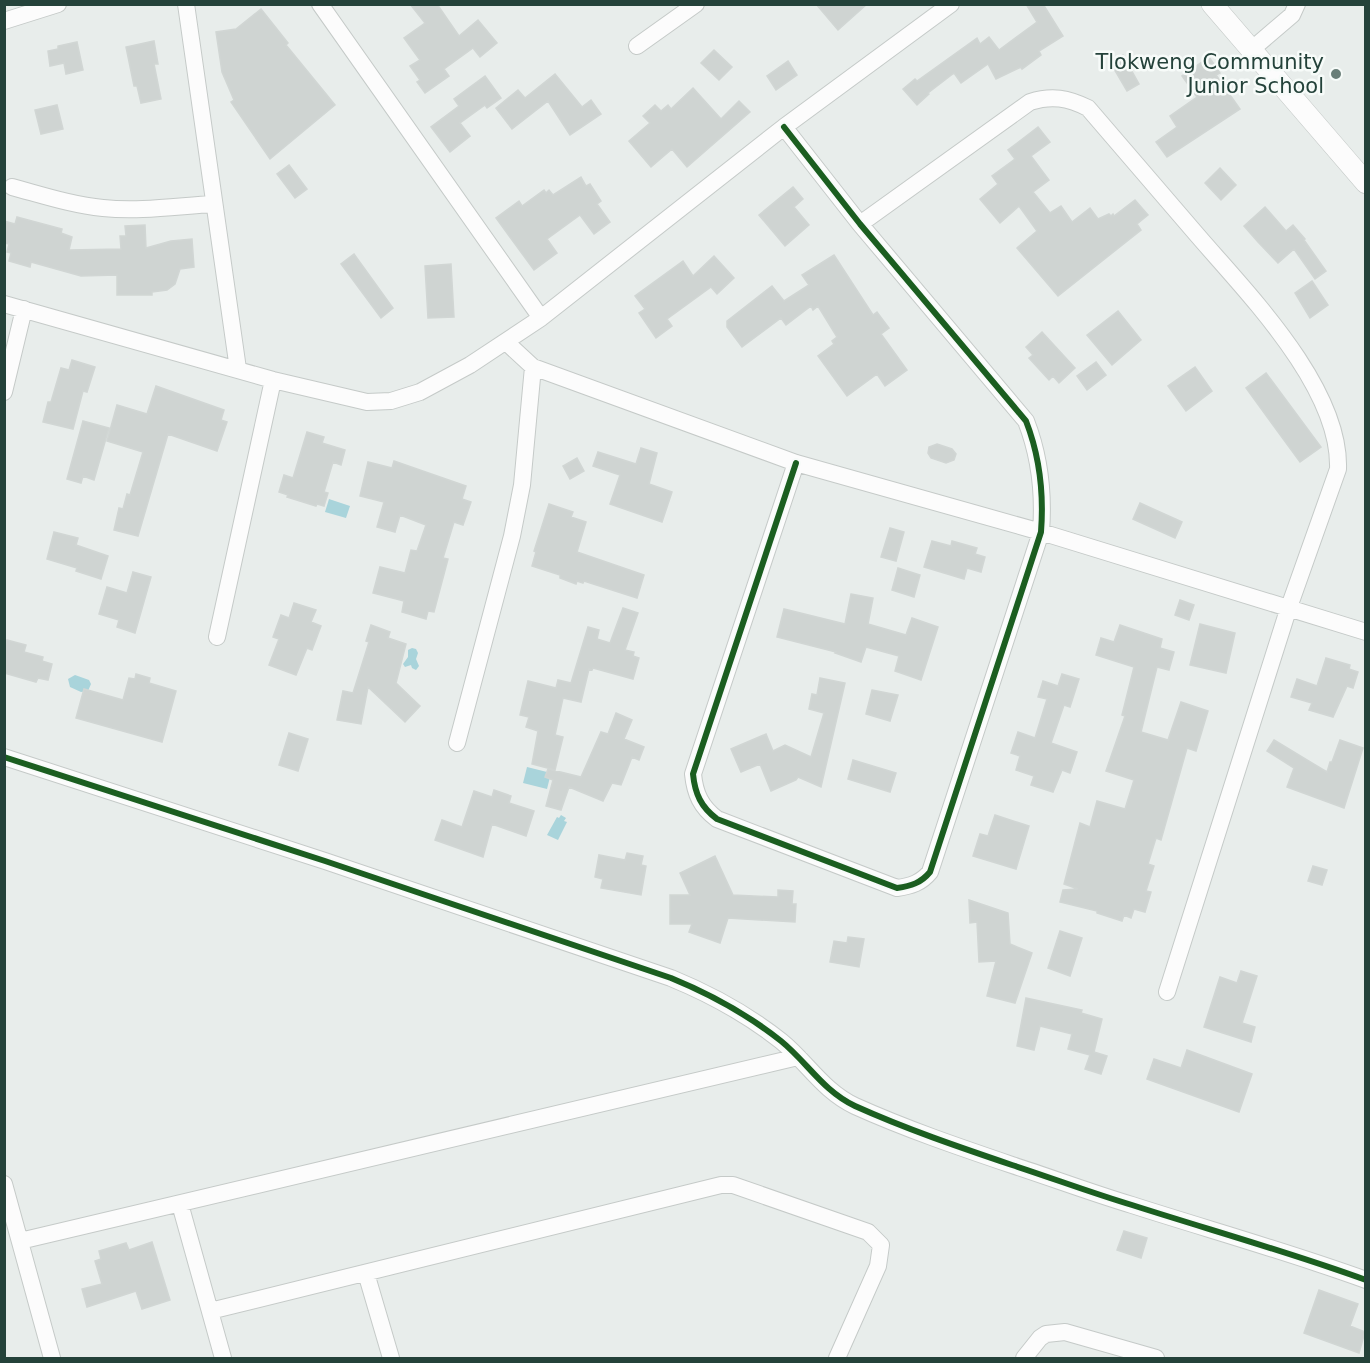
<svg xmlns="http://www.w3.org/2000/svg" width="1370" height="1363" font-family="'DejaVu Sans',sans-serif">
	<rect width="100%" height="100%" fill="#e8edeb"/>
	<!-- water -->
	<path fill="#a9d4db" d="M 329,499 L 350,506 L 346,518 L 325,512 Z
		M 412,648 L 416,649 L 418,653 L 416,659 L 419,666 L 416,670 L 412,668 L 411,665 L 405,667 L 403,664 L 408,657 L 408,650 Z
		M 75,675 L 89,680 L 91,684 L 88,691 L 81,692 L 70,687 L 68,679 Z
		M 527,767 L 551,773 L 547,789 L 523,783 Z
		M 561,815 L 566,818 L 564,821 L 567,822 L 558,840 L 547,835 L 557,817 L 559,818 Z"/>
	<!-- building -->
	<path fill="#cfd4d2" stroke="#d1d6d4" stroke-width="1.5" d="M 410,4 L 437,4 L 459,36 L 478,20 L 497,43 L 480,57 L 473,48 L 444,69 L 449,76 L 425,93 L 417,82 L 420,80 L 410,66 L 420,60 L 404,38 L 425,23 Z
		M 816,4 L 867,4 L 838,30 Z
		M 1026,4 L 1043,4 L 1063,36 L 1039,51 L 1041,55 L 1022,69 L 1021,67 L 996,79 L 988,64 L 961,83 L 954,73 L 928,93 L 929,94 L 917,105 L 903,89 L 915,79 L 917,81 L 977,38 L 980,44 L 989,37 L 999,50 L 1037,22 Z
		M 261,9 L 288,43 L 286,45 L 335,105 L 270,159 L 231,102 L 234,100 L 222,72 L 216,32 L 236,29 Z
		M 154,41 L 158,64 L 154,64 L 161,99 L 141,103 L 137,86 L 134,86 L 126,47 Z
		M 77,42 L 83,70 L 66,74 L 64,63 L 50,66 L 48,51 L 58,49 L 58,46 Z
		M 714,50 L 732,67 L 719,80 L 701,63 Z
		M 1123,55 L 1139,84 L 1127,91 L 1110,62 Z
		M 1209,57 L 1220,73 L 1216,75 L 1240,109 L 1167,157 L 1156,142 L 1177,127 L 1170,116 L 1197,97 L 1182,76 Z
		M 788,61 L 797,75 L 776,90 L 767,76 Z
		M 555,74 L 582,107 L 591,100 L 601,114 L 570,135 L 548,101 L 512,129 L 496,108 L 518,90 L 525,98 Z
		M 485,76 L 501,98 L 487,108 L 485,105 L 460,123 L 470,136 L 450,152 L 431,127 L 459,106 L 454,99 Z
		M 693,88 L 721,119 L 739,101 L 750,112 L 687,167 L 672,149 L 651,167 L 629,141 L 650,123 L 643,116 L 655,105 L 661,111 L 668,105 L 671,109 Z
		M 57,105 L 63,129 L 41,134 L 35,110 Z
		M 1038,127 L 1050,142 L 1031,156 L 1049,180 L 1033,192 L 1050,213 L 1061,206 L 1072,222 L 1090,208 L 1098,219 L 1109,214 L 1111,216 L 1113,214 L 1114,216 L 1135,200 L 1148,215 L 1137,224 L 1141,230 L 1058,296 L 1017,248 L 1037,231 L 1019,206 L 1000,223 L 980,199 L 998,184 L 992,176 L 1015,159 L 1008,150 Z
		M 289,165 L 307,189 L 295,198 L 277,174 Z
		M 1220,168 L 1236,185 L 1221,200 L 1205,183 Z
		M 581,177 L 586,186 L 590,184 L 601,201 L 597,204 L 610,222 L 594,234 L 580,215 L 547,239 L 557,253 L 534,270 L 496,218 L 519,201 L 522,206 L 544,190 L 546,193 L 549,190 L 553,195 Z
		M 793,187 L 803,199 L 794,207 L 809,225 L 785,246 L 759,215 Z
		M 1265,207 L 1286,231 L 1293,225 L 1305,239 L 1304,240 L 1326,271 L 1315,279 L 1294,249 L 1278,263 L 1258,242 L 1244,226 Z
		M 17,217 L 62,229 L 61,233 L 72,237 L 69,250 L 121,249 L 120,236 L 126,236 L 125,226 L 145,225 L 146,248 L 171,241 L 192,239 L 194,267 L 180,269 L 175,284 L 167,290 L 152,292 L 152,295 L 117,295 L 117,275 L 81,276 L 31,262 L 30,267 L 9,261 L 11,253 L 7,252 L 9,244 L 4,243 L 4,221 L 15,224 Z
		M 354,254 L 393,308 L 381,318 L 341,264 Z
		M 834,255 L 873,315 L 877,312 L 889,328 L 881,334 L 907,370 L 885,386 L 877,374 L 847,396 L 818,356 L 834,344 L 832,341 L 837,337 L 818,306 L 813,310 L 811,306 L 786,325 L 781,318 L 742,347 L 727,327 L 727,321 L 772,286 L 784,301 L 809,285 L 802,275 Z
		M 714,256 L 734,278 L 717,294 L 711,287 L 667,319 L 672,326 L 656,338 L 639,313 L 645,309 L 635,296 L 683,261 L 693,276 Z
		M 451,264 L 454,317 L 428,318 L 425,266 Z
		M 1312,281 L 1328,305 L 1310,318 L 1295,293 Z
		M 1118,311 L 1141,340 L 1112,365 L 1087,335 Z
		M 1042,332 L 1075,368 L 1059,383 L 1053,376 L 1049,380 L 1029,358 L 1033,355 L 1026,347 Z
		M 72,360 L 95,367 L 87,392 L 83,391 L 73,429 L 43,422 L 48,402 L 51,402 L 61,368 L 69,370 Z
		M 1096,362 L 1106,375 L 1087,390 L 1077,376 Z
		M 1195,367 L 1212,391 L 1186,411 L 1168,386 Z
		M 1266,373 L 1321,447 L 1300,462 L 1246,388 Z
		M 156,386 L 224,410 L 221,420 L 227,422 L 217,451 L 168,434 L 138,536 L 114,530 L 119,508 L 123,509 L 127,494 L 130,495 L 143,452 L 107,441 L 117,405 L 147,414 Z
		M 83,421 L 109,428 L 94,480 L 83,476 L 81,483 L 67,479 Z
		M 307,432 L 324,437 L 322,443 L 345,450 L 341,465 L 333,462 L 324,492 L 328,493 L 324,506 L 317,504 L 316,506 L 287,497 L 288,495 L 279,492 L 284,475 L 293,478 Z
		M 937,444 L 952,449 L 956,454 L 954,460 L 946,463 L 931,458 L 928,453 L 929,447 Z
		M 641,448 L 657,453 L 649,484 L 672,492 L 662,522 L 610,504 L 620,475 L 593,466 L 598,452 L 636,464 Z
		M 577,458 L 584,471 L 570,479 L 563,466 Z
		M 394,461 L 466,486 L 462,499 L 471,502 L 463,525 L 454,522 L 443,558 L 448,559 L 434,612 L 428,611 L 426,619 L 402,612 L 404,601 L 373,593 L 380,567 L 405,573 L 411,550 L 417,551 L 426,525 L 400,515 L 395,532 L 377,527 L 384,502 L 360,496 L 368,462 L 392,468 Z
		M 1140,503 L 1182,522 L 1175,538 L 1133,519 Z
		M 549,504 L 573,512 L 571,517 L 586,522 L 577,552 L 644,575 L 637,598 L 584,581 L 583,583 L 577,581 L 576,584 L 560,578 L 560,575 L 532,566 L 536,552 L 534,551 Z
		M 890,528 L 904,532 L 896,561 L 881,557 Z
		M 54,532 L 78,538 L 76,545 L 108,556 L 101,579 L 76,571 L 77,568 L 47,559 Z
		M 932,541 L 951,546 L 952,541 L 977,548 L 975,554 L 985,557 L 981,572 L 967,568 L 964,579 L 924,567 Z
		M 898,568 L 920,575 L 914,597 L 892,590 Z
		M 133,572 L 151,577 L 135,633 L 117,627 L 119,620 L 99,614 L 107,587 L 127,593 Z
		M 851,594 L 873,598 L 868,624 L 906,635 L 912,618 L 938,627 L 921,680 L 895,671 L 899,656 L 866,647 L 861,662 L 835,653 L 836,652 L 777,637 L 784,609 L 845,624 Z
		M 1180,600 L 1194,605 L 1189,620 L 1175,615 Z
		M 294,603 L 316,610 L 311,622 L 321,626 L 312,650 L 307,648 L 296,675 L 269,665 L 279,639 L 273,637 L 281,615 L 289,618 Z
		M 623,608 L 638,613 L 625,650 L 634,652 L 633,656 L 639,658 L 633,679 L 593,668 L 592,670 L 589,669 L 581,702 L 563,698 L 555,735 L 563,737 L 555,770 L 532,764 L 538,731 L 526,727 L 529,717 L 520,715 L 528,681 L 556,688 L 558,680 L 571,683 L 588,627 L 599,630 L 597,639 L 610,643 Z
		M 1200,624 L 1235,633 L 1226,673 L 1190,665 Z
		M 371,625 L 390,632 L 388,638 L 406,644 L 396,683 L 420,706 L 405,722 L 368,687 L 361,724 L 337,720 L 343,691 L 353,693 L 369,642 L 366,641 Z
		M 1120,625 L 1162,639 L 1160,648 L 1174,652 L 1169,670 L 1157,667 L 1141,732 L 1168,740 L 1181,702 L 1208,711 L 1196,751 L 1187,748 L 1161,840 L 1156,838 L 1148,864 L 1154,866 L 1146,891 L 1151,892 L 1145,912 L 1134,909 L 1131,918 L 1124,915 L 1122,921 L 1097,913 L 1097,911 L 1060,902 L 1063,890 L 1078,889 L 1064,884 L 1080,823 L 1090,827 L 1097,801 L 1125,809 L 1134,780 L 1106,771 L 1125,716 L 1122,715 L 1134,667 L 1096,655 L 1101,638 L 1114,642 Z
		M 7,640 L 26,645 L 24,652 L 43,657 L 42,661 L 52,664 L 48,680 L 38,678 L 36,682 L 4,673 L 4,649 Z
		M 1326,658 L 1350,665 L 1349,669 L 1358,672 L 1353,688 L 1347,686 L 1333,717 L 1309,710 L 1312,703 L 1291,697 L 1297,679 L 1317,686 Z
		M 136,674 L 150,678 L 149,683 L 176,691 L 162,742 L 76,718 L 84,689 L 123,700 L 129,678 L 135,679 Z
		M 1062,674 L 1079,679 L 1070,707 L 1064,705 L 1051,743 L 1077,752 L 1070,773 L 1062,770 L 1053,792 L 1031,785 L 1034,776 L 1016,770 L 1020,756 L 1011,753 L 1018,732 L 1035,738 L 1047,699 L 1038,697 L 1043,681 L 1058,686 Z
		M 820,678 L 845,683 L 821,787 L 798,777 L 796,780 L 771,791 L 760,764 L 741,772 L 731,749 L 766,734 L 773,751 L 785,745 L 811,757 L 824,713 L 809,709 L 812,694 L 817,695 Z
		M 872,690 L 898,695 L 890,721 L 866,714 Z
		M 616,713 L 632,720 L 624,739 L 644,747 L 639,760 L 632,757 L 621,785 L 612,783 L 603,801 L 569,787 L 561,810 L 546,806 L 553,780 L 545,777 L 548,769 L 581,777 L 601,732 L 608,734 Z
		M 289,733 L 308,739 L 298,771 L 279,765 Z
		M 1274,740 L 1327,772 L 1330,762 L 1332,762 L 1340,740 L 1363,748 L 1344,808 L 1287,787 L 1294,768 L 1267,751 Z
		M 853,760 L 896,773 L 890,792 L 848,779 Z
		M 494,790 L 511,796 L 509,803 L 534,811 L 526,836 L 492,824 L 483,857 L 435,840 L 442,820 L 462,827 L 474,791 L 492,797 Z
		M 995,815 L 1029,826 L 1016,869 L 973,856 L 980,834 L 988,836 Z
		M 627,853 L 643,856 L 641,865 L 646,866 L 641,895 L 601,888 L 603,879 L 595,877 L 599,855 L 625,860 Z
		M 715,856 L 733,895 L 778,897 L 778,890 L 793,891 L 792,904 L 796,904 L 795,922 L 728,918 L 720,943 L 689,932 L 692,924 L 670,924 L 670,895 L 690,895 L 680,873 Z
		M 1313,866 L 1327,870 L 1322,885 L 1308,881 Z
		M 969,900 L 1008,913 L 1010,944 L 1032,953 L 1015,1003 L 987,996 L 996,961 L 979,962 L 977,922 L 970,923 Z
		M 1060,931 L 1082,938 L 1070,976 L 1048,968 Z
		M 848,937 L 864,939 L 859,967 L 830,962 L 834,941 L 847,943 Z
		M 1241,971 L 1257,976 L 1242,1023 L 1255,1027 L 1251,1042 L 1204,1027 L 1220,977 L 1237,983 Z
		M 1026,998 L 1082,1010 L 1081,1013 L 1102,1019 L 1094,1052 L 1107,1056 L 1101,1074 L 1085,1069 L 1090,1055 L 1068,1049 L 1072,1034 L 1040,1026 L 1034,1050 L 1017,1046 Z
		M 1187,1050 L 1252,1074 L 1239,1112 L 1147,1079 L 1154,1059 L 1181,1068 Z
		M 1124,1231 L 1147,1238 L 1141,1258 L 1117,1250 Z
		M 152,1242 L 170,1300 L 142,1309 L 136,1291 L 87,1307 L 82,1289 L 102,1284 L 95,1261 L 101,1259 L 99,1251 L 126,1243 L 129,1250 Z
		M 1319,1290 L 1358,1304 L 1350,1326 L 1365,1332 L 1359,1353 L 1304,1333 Z"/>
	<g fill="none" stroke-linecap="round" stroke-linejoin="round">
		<defs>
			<path id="minor" d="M 186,4 L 238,369
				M 320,4 L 541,318
				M 4,21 L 58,4
				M 637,46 L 696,4
				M 1251,50 L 1292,15 L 1297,4
				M 784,127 L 860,224 L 1026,421 C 1040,457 1044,493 1041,532 L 930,872 C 921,883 911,886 897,888 L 717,819 C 701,807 695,794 693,774 L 796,463
				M 12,187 C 42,195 72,205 103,208 C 139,212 178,206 214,204
				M 860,224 L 1030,102 C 1052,95 1068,98 1088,108 C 1125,151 1161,193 1198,236 C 1248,294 1341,388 1338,469 L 1288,610 L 1167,992
				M 4,304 L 273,380 L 367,402 L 391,401 L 420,392 L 470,365 L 541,318 L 784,127 L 951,4
				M 506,342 L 533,367 L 796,463 L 1041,532 L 1366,632
				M 4,392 L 24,309
				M 217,637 L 273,380
				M 457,743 L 512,536 L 522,485 L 533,367
				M 4,757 L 325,861 L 671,978 C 710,994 747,1014 781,1041 C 807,1062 823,1091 855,1106 C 906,1129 959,1147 1012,1165 C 1052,1178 1092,1193 1132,1205 C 1210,1230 1289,1252 1366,1280
				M 4,1184 L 52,1358
				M 180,1204 L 223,1358
				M 20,1241 L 798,1057
				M 366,1273 L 391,1358
				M 210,1311 L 721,1185 L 733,1185 L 868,1232 L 881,1245 L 878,1266 L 837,1358
				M 1024,1358 L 1040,1338 L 1046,1334 L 1065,1332 L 1156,1358"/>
			<path id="tertiary" d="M 1212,4 L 1366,183"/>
		</defs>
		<!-- minor casing -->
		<use href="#minor" stroke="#c5cac8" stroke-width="18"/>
		<!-- tertiary casing -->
		<use href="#tertiary" stroke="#c5cac8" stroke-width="22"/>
		<!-- minor -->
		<use href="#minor" stroke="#fcfcfc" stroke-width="16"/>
		<!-- tertiary -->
		<use href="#tertiary" stroke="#fcfcfc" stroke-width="21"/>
		<defs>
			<path id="cycleway" d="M 784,127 L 860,224 L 1026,421 C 1040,457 1044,493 1041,532 L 930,872 C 921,883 911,886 897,888 L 717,819 C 701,807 695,794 693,774 L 796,463
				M 4,757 L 325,861 L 671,978 C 710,994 747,1014 781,1041 C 807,1062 823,1091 855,1106 C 906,1129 959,1147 1012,1165 C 1052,1178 1092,1193 1132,1205 C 1210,1230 1289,1252 1366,1280"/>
		</defs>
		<!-- cycleway casing -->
		<use href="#cycleway" stroke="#f7fbf9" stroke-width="10"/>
		<!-- cycleway -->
		<use href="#cycleway" stroke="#1b5e20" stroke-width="6"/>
	</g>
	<!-- markers -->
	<circle fill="#697e78" stroke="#f7fbf9" stroke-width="2" cx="1336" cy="74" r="6"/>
	<g text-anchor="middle" stroke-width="5" stroke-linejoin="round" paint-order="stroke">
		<!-- poi labels -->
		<g font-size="21" fill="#24423a" stroke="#f7fbf9" text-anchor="end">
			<text x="1324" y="69">Tlokweng Community<tspan x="1324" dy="24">Junior School</tspan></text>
		</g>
	</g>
	<!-- border -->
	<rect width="1370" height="1363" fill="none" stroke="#24423a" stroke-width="12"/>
</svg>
